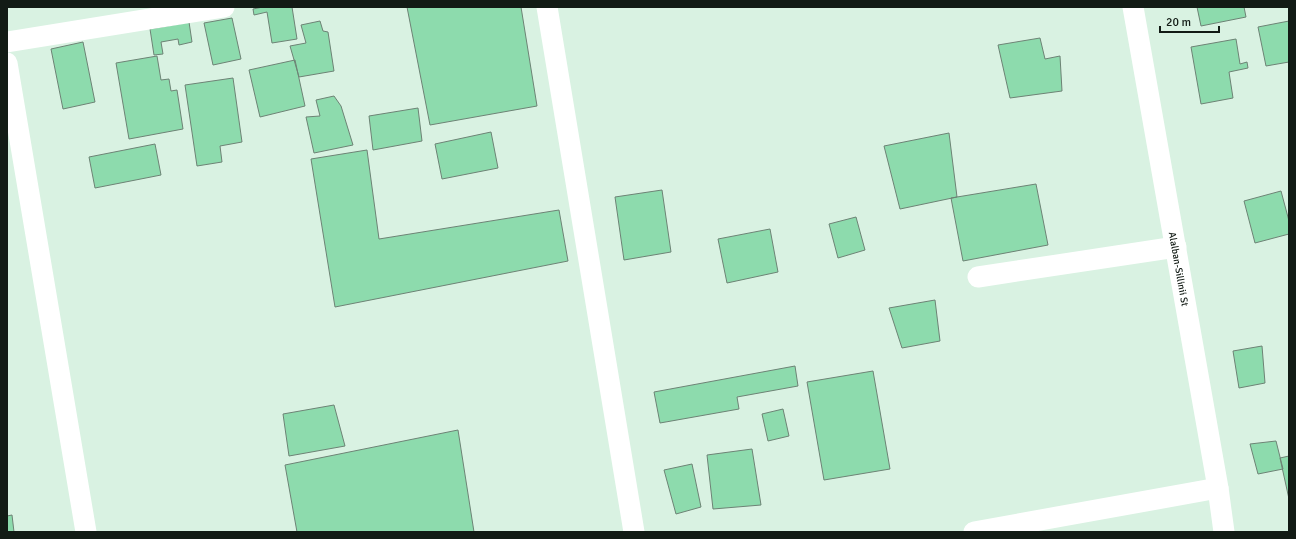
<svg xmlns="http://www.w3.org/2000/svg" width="1296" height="539" font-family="Signika,sans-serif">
	<rect width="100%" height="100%" fill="#d9f2e2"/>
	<!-- building -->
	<path fill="#8ddbad" stroke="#6d8375" d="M 263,7 L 292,7 L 297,39 L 272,43 L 267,12 L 254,15 L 253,9 Z
		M 407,7 L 521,7 L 537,106 L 430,125 Z
		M 1197,7 L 1244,7 L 1246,17 L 1201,26 Z
		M 232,18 L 241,59 L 213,65 L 204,23 Z
		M 320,21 L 323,31 L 328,32 L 334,71 L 299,77 L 290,46 L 306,43 L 301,25 Z
		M 1289,21 L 1289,62 L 1266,66 L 1258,27 Z
		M 189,22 L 192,42 L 179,45 L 178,39 L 161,42 L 163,54 L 154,55 L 150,29 Z
		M 1040,38 L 1045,59 L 1060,56 L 1062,91 L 1010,98 L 998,45 Z
		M 1236,39 L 1240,64 L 1247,62 L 1248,68 L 1229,72 L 1233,98 L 1201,104 L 1191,47 Z
		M 83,42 L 95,102 L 63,109 L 51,49 Z
		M 157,56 L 161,80 L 169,79 L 171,91 L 177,90 L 183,129 L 129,139 L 116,63 Z
		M 295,60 L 305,106 L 260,117 L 249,70 Z
		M 233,78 L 242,142 L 220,146 L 222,162 L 197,166 L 185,85 Z
		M 334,96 L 341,106 L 353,145 L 314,153 L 306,117 L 320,116 L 316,100 Z
		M 418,108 L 422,141 L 373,150 L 369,116 Z
		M 491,132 L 498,168 L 442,179 L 435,144 Z
		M 949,133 L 957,197 L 900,209 L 884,146 Z
		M 155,144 L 161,175 L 95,188 L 89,157 Z
		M 367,150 L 379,239 L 559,210 L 568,261 L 335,307 L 311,159 Z
		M 1036,184 L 1048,245 L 963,261 L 951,198 Z
		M 662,190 L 671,252 L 624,260 L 615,197 Z
		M 1281,191 L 1289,221 L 1289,234 L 1255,243 L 1244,201 Z
		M 856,217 L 865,250 L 838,258 L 829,224 Z
		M 770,229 L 778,272 L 727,283 L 718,239 Z
		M 935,300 L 940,341 L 902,348 L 889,308 Z
		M 1262,346 L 1265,383 L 1239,388 L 1233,351 Z
		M 795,366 L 798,386 L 737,397 L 739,409 L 660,423 L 654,392 Z
		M 873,371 L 890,469 L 824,480 L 807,382 Z
		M 334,405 L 345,446 L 289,456 L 283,414 Z
		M 783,409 L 789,436 L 768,441 L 762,414 Z
		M 458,430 L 474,532 L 297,532 L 285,465 Z
		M 1276,441 L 1283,469 L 1258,474 L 1250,444 Z
		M 752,449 L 761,505 L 713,509 L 707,455 Z
		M 1289,456 L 1289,499 L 1280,458 Z
		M 692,464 L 701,507 L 676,514 L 664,470 Z
		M 12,515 L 14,532 L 7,532 L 7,516 Z"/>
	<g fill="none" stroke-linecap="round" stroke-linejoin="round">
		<!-- minor -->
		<g stroke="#fff" stroke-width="21">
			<path d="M 547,7 L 634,532"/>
			<path id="s1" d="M 1133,7 L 1218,488 L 1224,532"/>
			<path d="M 7,42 L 224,7"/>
			<path d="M 7,63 L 86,532"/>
			<path d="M 978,277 L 1176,247"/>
			<path d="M 974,532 L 1218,488"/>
		</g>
	</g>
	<g text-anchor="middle" stroke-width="3" stroke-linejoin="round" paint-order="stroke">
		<!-- street labels -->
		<g font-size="10" fill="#121b15" stroke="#d9f2e2">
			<text dy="4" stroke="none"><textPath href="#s1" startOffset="266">Alalban-Sillinii St</textPath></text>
		</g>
	</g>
	<!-- border -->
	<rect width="1296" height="539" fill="none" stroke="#121b15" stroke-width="16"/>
	<!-- scale -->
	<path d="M1160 26v6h59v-6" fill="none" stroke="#121b15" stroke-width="2"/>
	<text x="1166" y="26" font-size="12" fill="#121b15" stroke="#d9f2e2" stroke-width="3" paint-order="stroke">20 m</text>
</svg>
